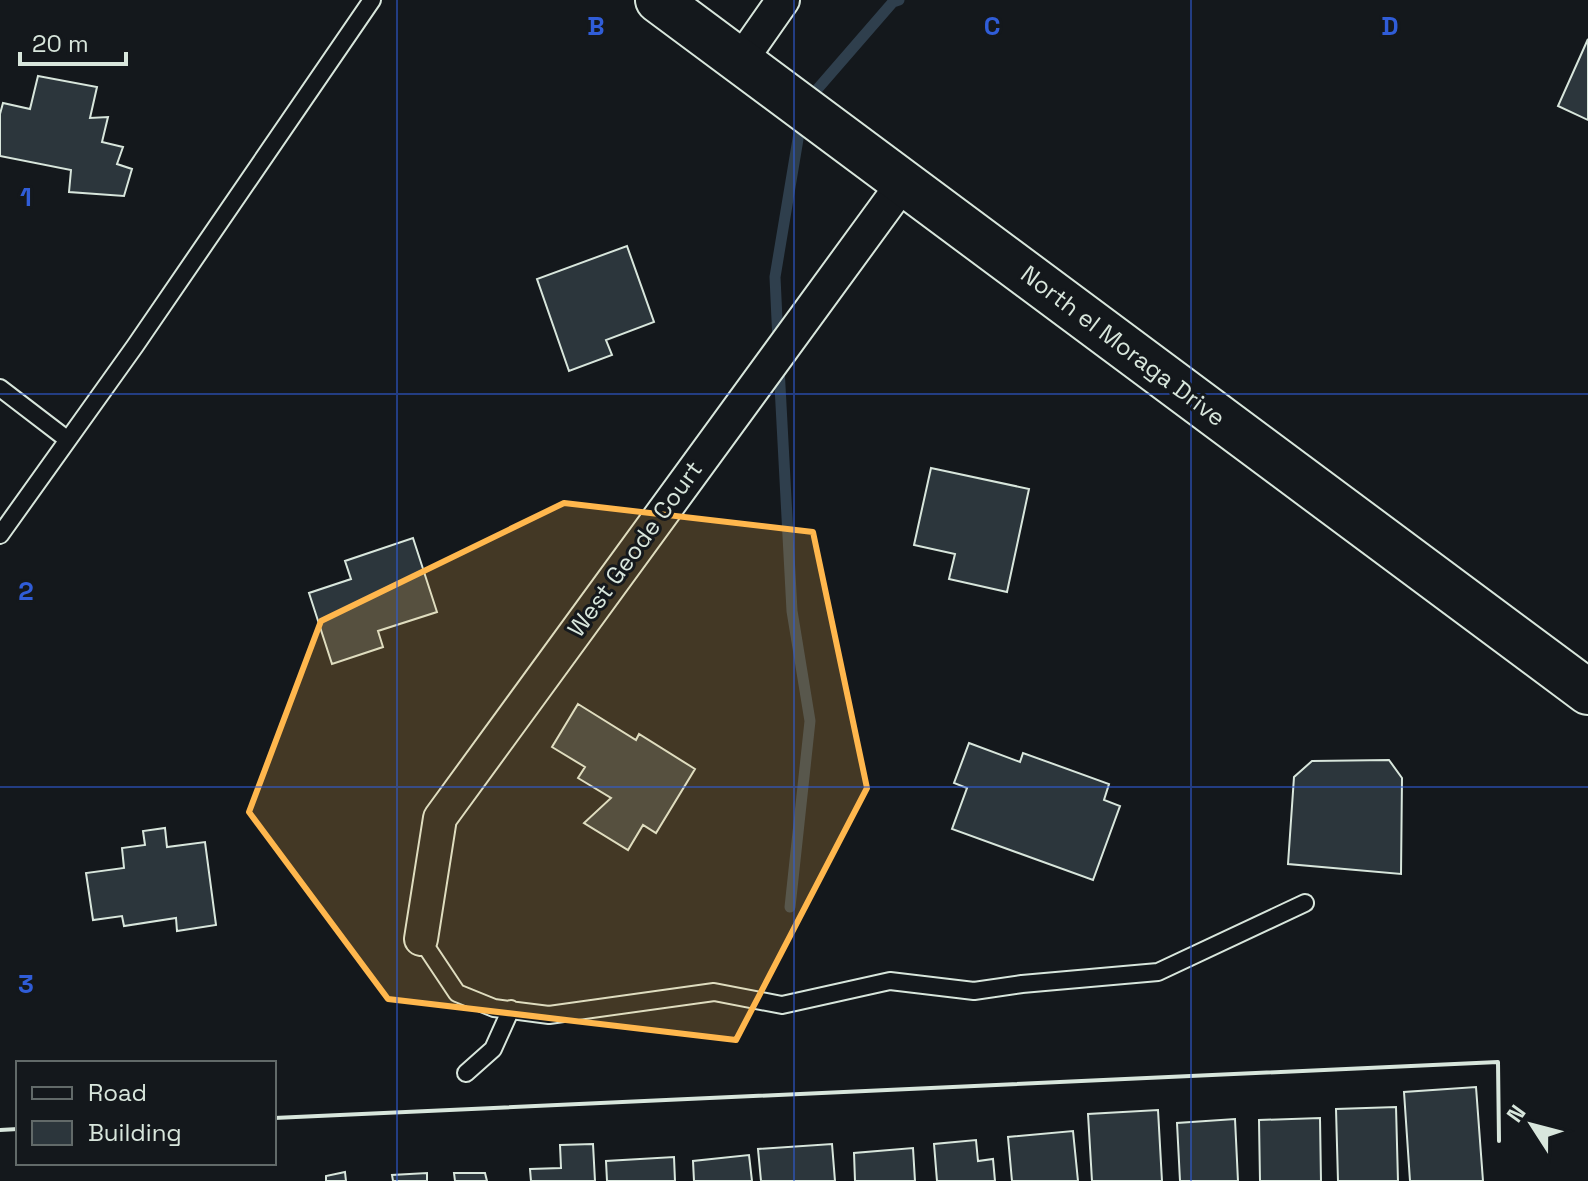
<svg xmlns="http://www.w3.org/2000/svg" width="1588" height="1181" font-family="'Space Grotesk',sans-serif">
	<rect width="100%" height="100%" fill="#14181c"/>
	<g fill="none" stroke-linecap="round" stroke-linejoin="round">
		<!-- stream -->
		<path stroke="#2f3f4d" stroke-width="11" d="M 807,101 L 893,2 L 899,0
			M 778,341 L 775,277 L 801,121
			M 779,367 L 792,611 L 810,721 L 790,907"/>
	</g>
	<!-- building -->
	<path fill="#2c363c" stroke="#d8e6dc" stroke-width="2" d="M 1588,39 L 1588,120 L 1558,106 Z
		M 38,76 L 97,87 L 90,118 L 108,117 L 102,142 L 123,147 L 117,164 L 132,169 L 124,196 L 69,192 L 71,170 L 0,156 L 0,114 L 3,103 L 30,109 Z
		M 627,246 L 654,322 L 606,340 L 612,355 L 569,371 L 537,279 Z
		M 931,468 L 1029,489 L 1007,592 L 949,579 L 955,554 L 914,545 Z
		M 413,538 L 437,612 L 378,631 L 383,647 L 332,664 L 309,593 L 351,579 L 345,561 Z
		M 578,704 L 636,740 L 639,734 L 695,769 L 656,833 L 643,825 L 628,850 L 584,823 L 611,798 L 578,778 L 585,767 L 552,747 Z
		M 969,743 L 1020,762 L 1023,753 L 1109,784 L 1104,800 L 1120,806 L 1093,880 L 952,829 L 967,788 L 954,783 Z
		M 1389,760 L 1402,778 L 1401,874 L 1288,864 L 1294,777 L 1312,761 Z
		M 165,828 L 167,847 L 205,842 L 216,925 L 177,931 L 176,918 L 124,926 L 122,916 L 93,920 L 86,873 L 124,868 L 122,848 L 145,845 L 143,831 Z
		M 1476,1087 L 1483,1181 L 1410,1181 L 1404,1092 Z
		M 1396,1107 L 1398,1181 L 1338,1181 L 1336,1109 Z
		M 1158,1110 L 1162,1181 L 1092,1181 L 1088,1114 Z
		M 1320,1118 L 1321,1181 L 1260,1181 L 1259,1120 Z
		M 1235,1119 L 1238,1181 L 1180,1181 L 1177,1123 Z
		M 1073,1131 L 1078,1181 L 1012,1181 L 1008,1137 Z
		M 976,1140 L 978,1161 L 993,1159 L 995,1181 L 937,1181 L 934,1144 Z
		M 593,1144 L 595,1181 L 531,1181 L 530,1169 L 561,1168 L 560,1145 Z
		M 832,1144 L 835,1181 L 761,1181 L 758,1149 Z
		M 913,1148 L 915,1181 L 855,1181 L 854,1153 Z
		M 749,1155 L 752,1181 L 694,1181 L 693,1161 Z
		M 674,1157 L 675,1181 L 607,1181 L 606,1161 Z
		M 345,1172 L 346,1181 L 326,1181 L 326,1176 Z
		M 427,1173 L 427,1181 L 393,1181 L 392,1175 Z
		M 454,1173 L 485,1173 L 487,1181 L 455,1181 Z"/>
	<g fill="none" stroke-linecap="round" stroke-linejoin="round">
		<defs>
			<path id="lane" d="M 0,388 L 68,440
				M 0,535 L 135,346 L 372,0
				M 421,939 L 457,993 L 494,1008 L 549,1015 L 714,992 L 782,1005 L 890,981 L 974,991 L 1022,984 L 1158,972 L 1305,903
				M 466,1073 L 493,1049 L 511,1009"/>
			<path id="street" d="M 741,60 L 783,0
				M 421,939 L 440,818 L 904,182"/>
			<path id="secondary" d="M 658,0 L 1588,692"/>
		</defs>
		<!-- lane casing -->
		<use href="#lane" stroke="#d8e6dc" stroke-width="20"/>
		<!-- street casing -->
		<use href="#street" stroke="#d8e6dc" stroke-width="36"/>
		<!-- secondary casing -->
		<use href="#secondary" stroke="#d8e6dc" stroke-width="48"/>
		<!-- lane -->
		<use href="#lane" stroke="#14181c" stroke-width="16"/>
		<!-- street -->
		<use href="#street" stroke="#14181c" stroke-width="32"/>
		<!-- secondary -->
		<use href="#secondary" stroke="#14181c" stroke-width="44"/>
		<!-- wall -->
		<path stroke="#d8e6dc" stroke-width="4" d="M 274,1118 L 1498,1062 L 1499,1141
			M 0,1130 L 18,1129"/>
	</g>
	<!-- marked area -->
	<path fill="#ffb74d" fill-opacity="0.2" stroke="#ffb74d" stroke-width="6" stroke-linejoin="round" d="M 564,503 L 813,532 L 867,788 L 736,1040 L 388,999 L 249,812 L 321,621 Z"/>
	<!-- grid -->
	<path fill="none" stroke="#305dd8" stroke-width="2" stroke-opacity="0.55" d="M 397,0 L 397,1181M 794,0 L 794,1181M 1191,0 L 1191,1181M 0,394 L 1588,394M 0,787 L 1588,787"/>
	<g text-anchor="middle" stroke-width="6" stroke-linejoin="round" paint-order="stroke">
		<!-- street labels -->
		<g font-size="24" fill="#d8e6dc" stroke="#14181c">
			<text transform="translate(1123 346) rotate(37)" y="8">North el Moraga Drive</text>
			<text transform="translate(635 549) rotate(-54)" y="8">West Geode Court</text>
		</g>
	</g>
	<g font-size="26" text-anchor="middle" font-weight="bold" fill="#305dd8" stroke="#14181c" stroke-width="6" stroke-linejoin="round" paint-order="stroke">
		<text x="596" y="35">B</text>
		<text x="992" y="35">C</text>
		<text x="1390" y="35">D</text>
		<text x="26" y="206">1</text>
		<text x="26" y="600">2</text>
		<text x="26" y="993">3</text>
	</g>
	<!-- legend -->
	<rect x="16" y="1061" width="260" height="104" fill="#14181c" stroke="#626a69" stroke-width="2"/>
	<rect x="32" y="1087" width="40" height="12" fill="#14181c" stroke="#626a69" stroke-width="2"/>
	<text x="88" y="1101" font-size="24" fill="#d8e6dc">Road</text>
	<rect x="32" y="1121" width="40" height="24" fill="#2c363c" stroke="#626a69" stroke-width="2"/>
	<text x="88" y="1141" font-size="24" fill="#d8e6dc">Building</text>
	<!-- north arrow -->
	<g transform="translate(1532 1125) rotate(306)" stroke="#14181c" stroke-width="6" paint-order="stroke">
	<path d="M0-6L14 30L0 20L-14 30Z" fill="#d8e6dc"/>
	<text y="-12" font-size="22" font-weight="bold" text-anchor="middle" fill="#d8e6dc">N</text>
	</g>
	<!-- scale -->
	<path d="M20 52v12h106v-12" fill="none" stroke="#d8e6dc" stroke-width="4"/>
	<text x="32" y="52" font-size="24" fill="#d8e6dc" stroke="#14181c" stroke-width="6" paint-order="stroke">20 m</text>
</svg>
